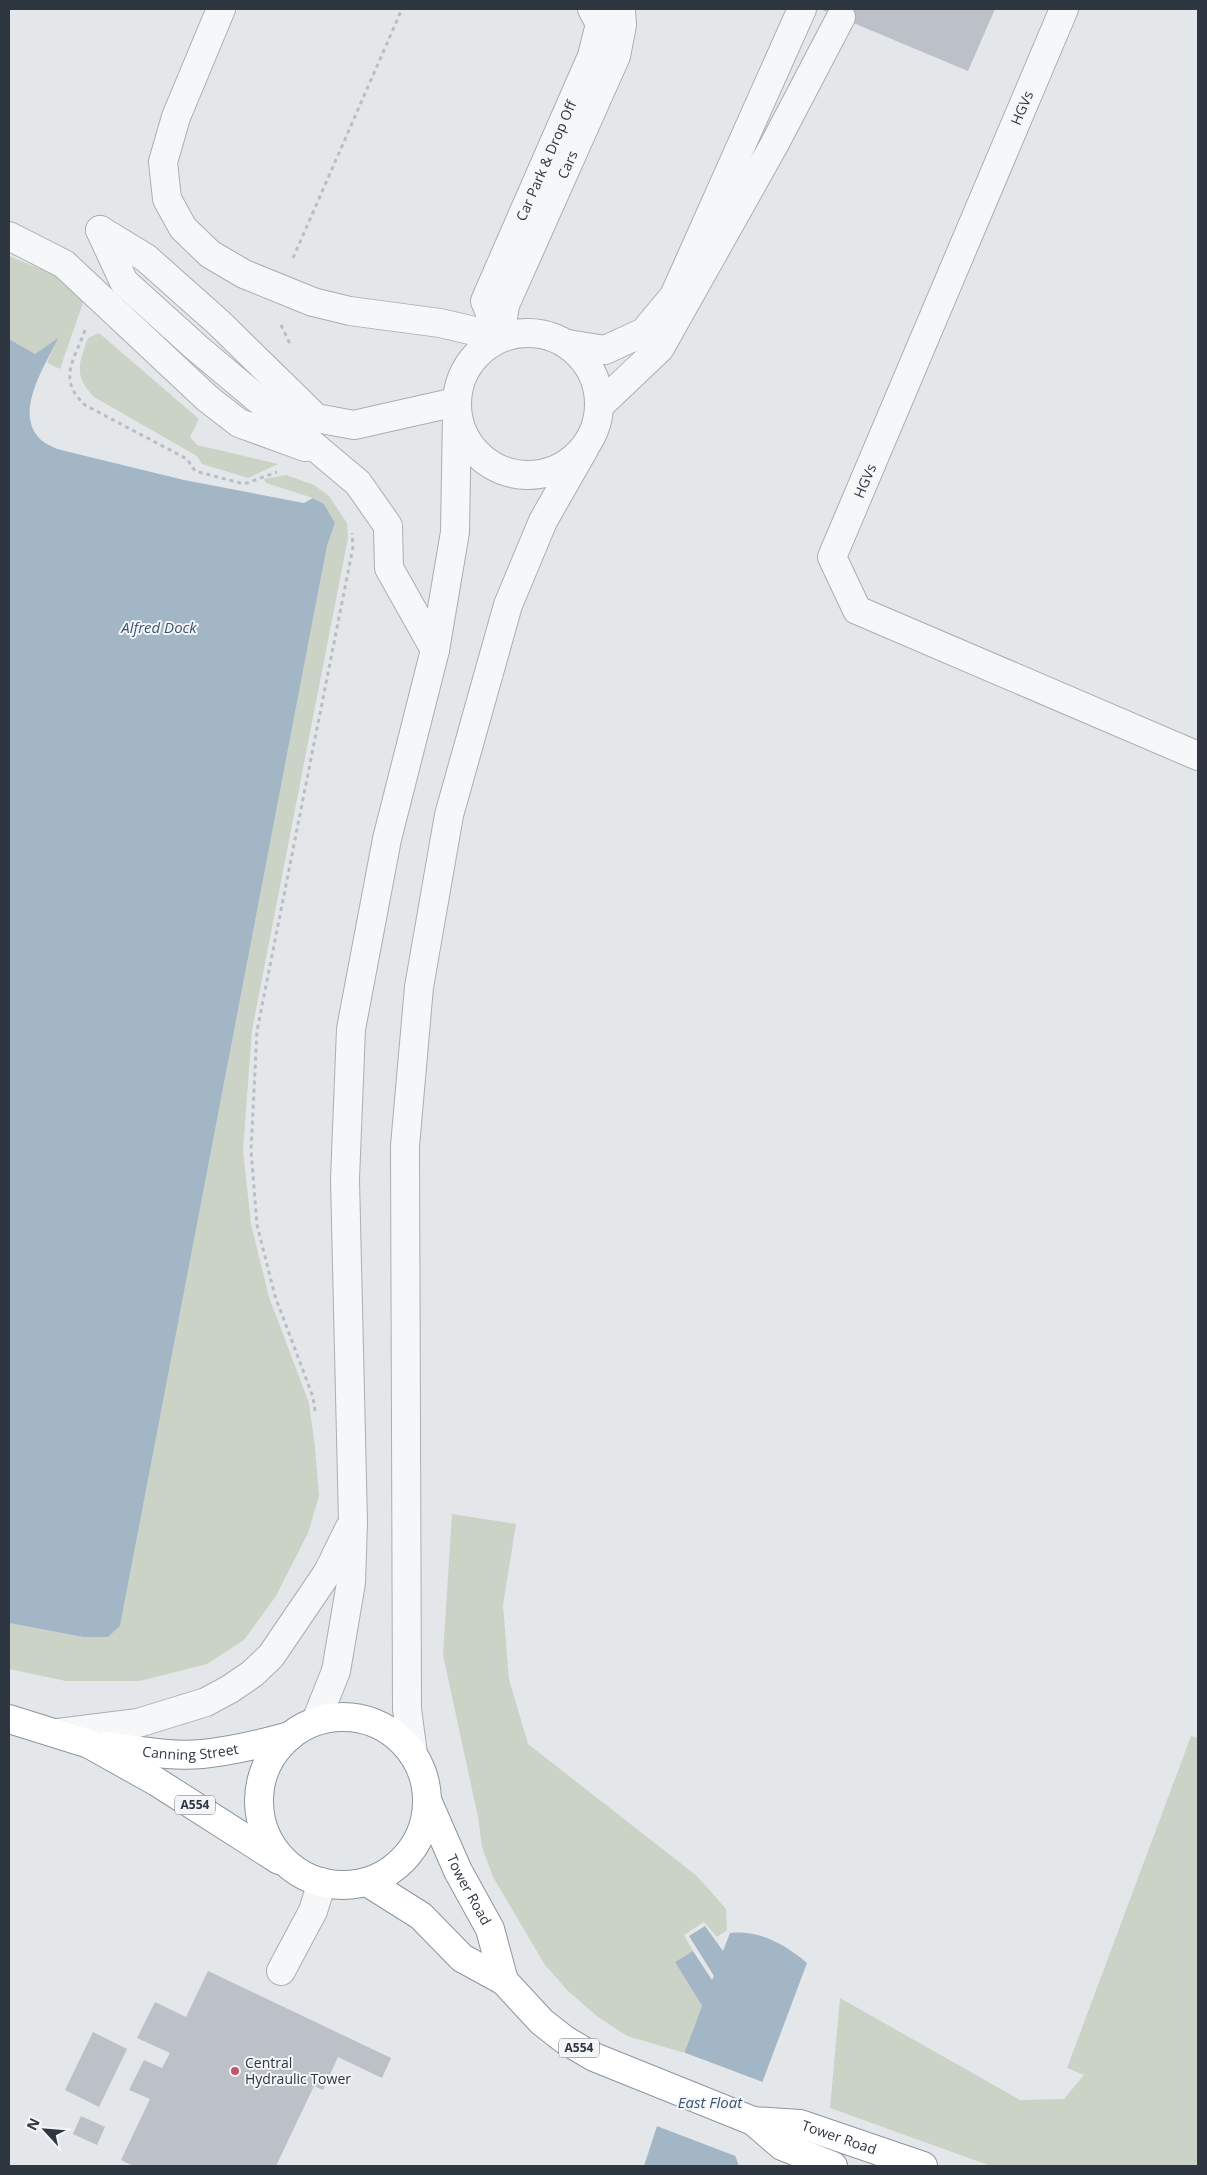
<svg xmlns="http://www.w3.org/2000/svg" width="1207" height="2175" font-family="'Open Sans',sans-serif">
	<rect width="100%" height="100%" fill="#e4e7ea"/>
	<!-- green -->
	<path fill="#cad3c6" d="M 9,256 L 58,276 L 84,300 L 60,369 L 47,363 L 57,339 L 35,354 L 9,339 Z
		M 99,333 L 199,419 L 190,437 L 197,445 L 278,464 L 248,478 L 202,464 L 197,456 L 94,397 C 73,375 79,363 88,338 Z
		M 286,475 L 314,485 L 329,496 L 347,523 L 348,538 L 252,1030 L 243,1150 L 251,1224 L 269,1297 L 309,1403 L 315,1447 L 319,1496 L 308,1533 L 276,1596 L 244,1640 L 207,1664 L 140,1681 L 66,1681 L 9,1669 L 9,1623 L 83,1637 L 108,1637 L 120,1626 L 327,546 L 335,523 L 324,504 L 313,498 L 266,483 L 264,479 Z
		M 452,1514 L 516,1524 L 503,1605 L 509,1679 L 528,1744 L 697,1876 L 726,1909 L 727,1930 L 717,1937 L 704,1922 L 684,1935 L 693,1951 L 675,1962 L 702,2006 L 685,2053 L 627,2036 L 598,2017 L 568,1991 L 545,1965 L 493,1877 L 482,1847 L 478,1817 L 443,1655 Z
		M 1191,1736 L 1198,1738 L 1198,2166 L 991,2166 L 830,2108 L 840,1998 L 1020,2100 L 1064,2099 L 1084,2075 L 1067,2068 Z"/>
	<!-- water -->
	<path fill="#a3b6c6" d="M 58,338 C 46,365 13,412 40,439 C 44,443 51,446 57,449 L 184,480 L 304,503 L 313,498 L 324,504 L 335,523 L 327,546 L 120,1626 L 108,1637 L 83,1637 L 9,1623 L 9,339 L 35,354 Z
		M 705,1926 L 723,1951 L 730,1933 C 760,1930 784,1944 807,1963 L 735,2155 L 739,2166 L 644,2166 L 657,2126 L 702,2006 L 675,1962 L 693,1951 L 712,1980 L 714,1976 L 689,1936 Z"/>
	<!-- pier -->
	<path fill="#e4e7ea" d="M 683,2052 L 765,2083 L 738,2157 L 654,2125 Z"/>
	<!-- building -->
	<path fill="#bcc0c7" d="M 820,9 L 995,9 L 968,71 Z
		M 208,1971 L 391,2058 L 382,2078 L 338,2057 L 323,2090 L 314,2086 L 276,2166 L 133,2166 L 121,2160 L 150,2099 L 129,2090 L 144,2060 L 162,2068 L 170,2053 L 137,2038 L 155,2002 L 186,2017 Z
		M 93,2032 L 127,2049 L 99,2107 L 65,2090 Z
		M 81,2116 L 105,2127 L 97,2145 L 73,2134 Z"/>
	<g fill="none" stroke-linecap="round" stroke-linejoin="round">
		<defs>
			<g id="minor">
				<path d="M 221,9 L 176,117 L 163,162 L 167,199 L 183,228 L 210,254 L 244,274 L 313,302 L 350,311 L 440,323 L 500,337"/>
				<path d="M 1064,9 L 832,557 L 857,610 L 1198,756"/>
				<path d="M 100,230 L 124,282 L 197,348 L 358,483 L 388,526 L 389,568 L 435,650"/>
				<path d="M 100,230 L 146,258 L 219,323 L 316,418 L 354,425 L 456,402"/>
				<path d="M 9,236 L 64,264 L 208,399 L 239,423 L 305,447"/>
				<circle cx="528" cy="404" r="71"/>
				<path id="s1" d="M 500,337 L 485,301 L 592,56 L 600,24 L 592,9"/>
				<path id="s2" d="M 500,337 L 505,305 L 616,56 L 622,25 L 621,9"/>
				<path d="M 568,344 L 605,350 L 644,332 L 674,296 L 802,9"/>
				<path d="M 600,405 L 660,348 L 774,145 L 841,17"/>
				<path d="M 316,1721 L 336,1671 L 351,1583 L 353,1522 L 345,1179 L 351,1029 L 387,839 L 435,650 L 455,532 L 457,414"/>
				<path d="M 58,1733 L 138,1723 L 206,1702 L 230,1689 L 252,1674 L 271,1656 L 328,1572 L 349,1529"/>
				<path d="M 413,1754 L 407,1709 L 405,1146 L 419,987 L 449,815 L 508,605 L 543,521 L 584,449"/>
				<path d="M 281,1971 L 313,1911 L 322,1882"/>
			</g>
			<g id="highway">
				<circle cx="343" cy="1801" r="84"/>
				<path d="M 9,1719 L 89,1744 L 157,1782 L 279,1860"/>
				<path id="s3" d="M 106,1746 C 137,1750 170,1757 202,1754 C 232,1751 261,1744 290,1736"/>
				<path id="s4" d="M 427,1800 L 458,1871 L 490,1929 L 504,1981"/>
				<path id="s5" d="M 367,1882 L 421,1916 L 462,1958 L 504,1981 L 542,2022 L 565,2040 L 594,2057 L 753,2121 L 800,2124 L 923,2166"/>
				<path d="M 753,2121 L 782,2146 L 833,2166"/>
			</g>
		</defs>
		<!-- minor casing -->
		<use href="#minor" stroke="#a9aeb4" stroke-width="30"/>
		<!-- highway casing -->
		<use href="#highway" stroke="#8d959f" stroke-width="30"/>
		<!-- path -->
		<path stroke="#babdc2" stroke-width="3" stroke-dasharray="4 4" stroke-linecap="butt" d="M 293,258 L 402,9
			M 281,325 L 291,346
			M 85,330 C 74,361 57,379 85,405 L 187,459 L 195,471 L 244,484 L 277,472
			M 315,1411 L 313,1397 L 275,1296 L 257,1225 L 251,1150 L 257,1031 L 353,547 L 352,533"/>
		<!-- minor -->
		<use href="#minor" stroke="#f6f7f9" stroke-width="28"/>
		<!-- highway -->
		<use href="#highway" stroke="#fff" stroke-width="28"/>
	</g>
	<!-- markers -->
	<circle fill="#c1576d" stroke="#f3f5f8" stroke-width="2" cx="235" cy="2071" r="5"/>
	<g text-anchor="middle" stroke-width="4" stroke-linejoin="round" paint-order="stroke">
		<!-- shield labels -->
		<g fill="#f3f5f8" stroke="#686f78" stroke-width="1">
			<rect x="175" y="1795.5" width="40" height="19" rx="4"/>
			<rect x="559" y="2038.5" width="40" height="19" rx="4"/>
		</g>
		<g font-size="12" font-weight="bold" fill="#2d3641">
			<text x="195" y="1809">A554</text>
			<text x="579" y="2052">A554</text>
		</g>
		<!-- street labels -->
		<g font-size="14" fill="#2d3641" stroke="#f3f5f8">
			<text transform="translate(1022 108) rotate(-67)" y="5">HGVs</text>
			<text dy="5" stroke="none"><textPath href="#s1" startOffset="192">Car Park &amp; Drop Off</textPath></text>
			<text dy="5" stroke="none"><textPath href="#s2" startOffset="186">Cars</textPath></text>
			<text transform="translate(865 481) rotate(-67)" y="5">HGVs</text>
			<text dy="5" stroke="none"><textPath href="#s3" startOffset="85">Canning Street</textPath></text>
			<text dy="5" stroke="none"><textPath href="#s4" startOffset="99">Tower Road</textPath></text>
			<text dy="5" stroke="none"><textPath href="#s5" startOffset="549">Tower Road</textPath></text>
		</g>
		<!-- poi labels -->
		<g font-size="14" fill="#2d3641" stroke="#f3f5f8" text-anchor="start">
			<text x="245" y="2068">Central<tspan x="245" dy="16">Hydraulic Tower</tspan></text>
		</g>
		<!-- water labels -->
		<g font-size="15" font-style="italic" fill="#3b5671" stroke="#f3f5f8">
			<text x="159" y="633">Alfred Dock</text>
			<text x="710" y="2108">East Float</text>
		</g>
	</g>
	<!-- border -->
	<rect width="1207" height="2175" fill="none" stroke="#2d3641" stroke-width="20"/>
	<!-- north arrow -->
	<g transform="translate(45 2130) rotate(296)" stroke="#f3f5f8" stroke-width="4" paint-order="stroke">
	<path d="M0-4L9 19L0 12L-9 19Z" fill="#2d3641"/>
	<text y="-8" font-size="14" font-weight="bold" text-anchor="middle" fill="#2d3641">N</text>
	</g>
</svg>
